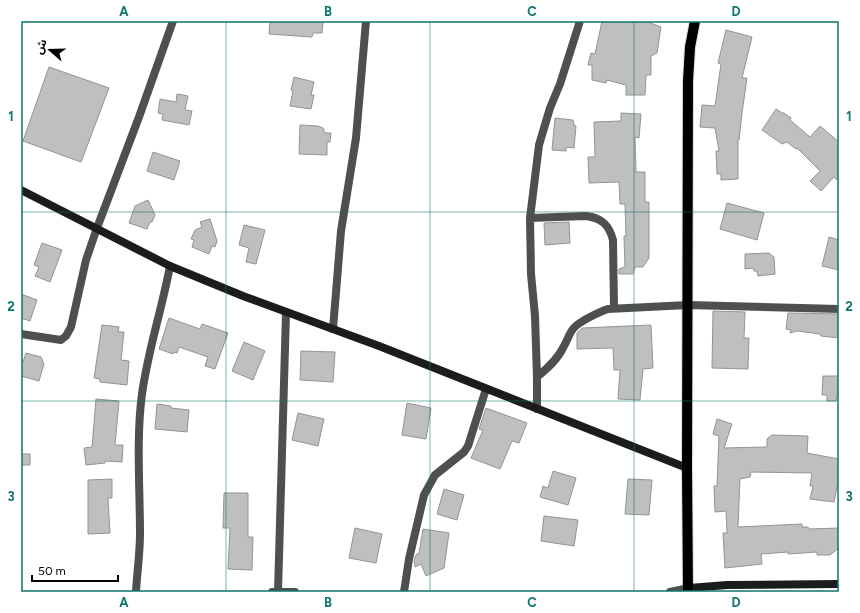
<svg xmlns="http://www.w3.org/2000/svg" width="860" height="613" font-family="Figtree,'Noto Sans Arabic',sans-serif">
	<rect width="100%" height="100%" fill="#fff"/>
	<!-- building -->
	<path fill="#bfbfbf" stroke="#939393" d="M 270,21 L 323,21 L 322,33 L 313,33 L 312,37 L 269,34 Z
		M 602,21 L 645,21 L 661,27 L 657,53 L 651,56 L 651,75 L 646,75 L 645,95 L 626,95 L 626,85 L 607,80 L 606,83 L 592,80 L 592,65 L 588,65 L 591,53 L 595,54 Z
		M 726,30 L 752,37 L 742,78 L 747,78 L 742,113 L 739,140 L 738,140 L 738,179 L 721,180 L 721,174 L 717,174 L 716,151 L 719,151 L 715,128 L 700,127 L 702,105 L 715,106 L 721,64 L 718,63 Z
		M 49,67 L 109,88 L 81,162 L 23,141 Z
		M 294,77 L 314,82 L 311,95 L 314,95 L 311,109 L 290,106 L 293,91 L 291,90 Z
		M 177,94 L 188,96 L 185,110 L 192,111 L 189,125 L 162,120 L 163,114 L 158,113 L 160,99 L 176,102 Z
		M 776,109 L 782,113 L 784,113 L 791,118 L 790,120 L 810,137 L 820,126 L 839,142 L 839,182 L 834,177 L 821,191 L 810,181 L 820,171 L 797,148 L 796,149 L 787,142 L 782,144 L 762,130 Z
		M 621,113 L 641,114 L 639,138 L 635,137 L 636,172 L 645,172 L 645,202 L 649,202 L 649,258 L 643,267 L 635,267 L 633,274 L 619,274 L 619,269 L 625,267 L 624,236 L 626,236 L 625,204 L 620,204 L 619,182 L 589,183 L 588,157 L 595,157 L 594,122 L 621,121 Z
		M 555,118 L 573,120 L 574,125 L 576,126 L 574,148 L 566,147 L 566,151 L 552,150 Z
		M 300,125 L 318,126 L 323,128 L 325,133 L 331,133 L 330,142 L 327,142 L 327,155 L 299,154 Z
		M 153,152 L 180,161 L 174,180 L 147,171 Z
		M 148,200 L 155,215 L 152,222 L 150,222 L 147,229 L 129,223 L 135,206 Z
		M 727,203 L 764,213 L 757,240 L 720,229 Z
		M 210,219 L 217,241 L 215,247 L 212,246 L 209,254 L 192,247 L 194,240 L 191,239 L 195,230 L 202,227 L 200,222 Z
		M 569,222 L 570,243 L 545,245 L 544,223 Z
		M 244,225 L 265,230 L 256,264 L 246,262 L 249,248 L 239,245 Z
		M 829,237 L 839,240 L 839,270 L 822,266 Z
		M 42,243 L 62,250 L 50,282 L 35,276 L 39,267 L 34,265 Z
		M 769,253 L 774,257 L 775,274 L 758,276 L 757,271 L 754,271 L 753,268 L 745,269 L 745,254 Z
		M 21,294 L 37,300 L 30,321 L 21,318 Z
		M 713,311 L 745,312 L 744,338 L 749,338 L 748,369 L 712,368 Z
		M 788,313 L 839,314 L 839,338 L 821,336 L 820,334 L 797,331 L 790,333 L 791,330 L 786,329 Z
		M 169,318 L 200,329 L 202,324 L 228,333 L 215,369 L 205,366 L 208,357 L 179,347 L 177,353 L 174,352 L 173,354 L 159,349 Z
		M 102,325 L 119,327 L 118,332 L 124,332 L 121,360 L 129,361 L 127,385 L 100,382 L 100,379 L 94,378 Z
		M 651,325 L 653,368 L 643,369 L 640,400 L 618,399 L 620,370 L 614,370 L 613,348 L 577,349 L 577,333 L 582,328 Z
		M 244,342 L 265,351 L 253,380 L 232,371 Z
		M 301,351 L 335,352 L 333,382 L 300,380 Z
		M 26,353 L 41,357 L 44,364 L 39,381 L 21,376 L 21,362 L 23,362 Z
		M 823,376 L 839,376 L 839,393 L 837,394 L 836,401 L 827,401 L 827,395 L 822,395 Z
		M 96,399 L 119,401 L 115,445 L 123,445 L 122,462 L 105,461 L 105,463 L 86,465 L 84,448 L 92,447 Z
		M 407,403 L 431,408 L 426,439 L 402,435 Z
		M 157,404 L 171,406 L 171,408 L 189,410 L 187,432 L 155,429 Z
		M 486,408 L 527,423 L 519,443 L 512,441 L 500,469 L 471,458 L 483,430 L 479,429 Z
		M 298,413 L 324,419 L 318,446 L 292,440 Z
		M 717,419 L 732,424 L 724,448 L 767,447 L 767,439 L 772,435 L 808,436 L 807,453 L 839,459 L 839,476 L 834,502 L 810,499 L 813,486 L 810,486 L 812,473 L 751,472 L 750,477 L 740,479 L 738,527 L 802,524 L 802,527 L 808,527 L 809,529 L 839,528 L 839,548 L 830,555 L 817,555 L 817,552 L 788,554 L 788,552 L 761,554 L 762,564 L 725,568 L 723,533 L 727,533 L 726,511 L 715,512 L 714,486 L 717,486 L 719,436 L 713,434 Z
		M 21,454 L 30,454 L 30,465 L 21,465 Z
		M 553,471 L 576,478 L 568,505 L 540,497 L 543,486 L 548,488 Z
		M 112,479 L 112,498 L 108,498 L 110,533 L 88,534 L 88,480 Z
		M 628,479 L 652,480 L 649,515 L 625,514 Z
		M 444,489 L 464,495 L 457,520 L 437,514 Z
		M 224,493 L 248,493 L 248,537 L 253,537 L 252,570 L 228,569 L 230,528 L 223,528 Z
		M 544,516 L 578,520 L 574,546 L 541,541 Z
		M 355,528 L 382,534 L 376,563 L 349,558 Z
		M 423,529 L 449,533 L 444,568 L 426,576 L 421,564 L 415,567 L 414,561 L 416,555 L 419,553 Z"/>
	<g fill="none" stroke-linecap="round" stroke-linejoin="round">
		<defs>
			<path id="primary" d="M 688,592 L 687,468 L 688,81 L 690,47 L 695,21"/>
		</defs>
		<!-- primary casing -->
		<use href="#primary" stroke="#dbdbdb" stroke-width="12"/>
		<!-- street -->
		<path stroke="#4f4f4f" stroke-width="8" d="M 530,218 L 586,216 C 602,218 609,225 613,240 L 614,308
			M 333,329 L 341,231 L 356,138 L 366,21
			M 21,334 L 61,340 L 66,336 L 71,327 L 86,260 L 97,228 L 139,117 L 173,21
			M 537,377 C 548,368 558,359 564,346 C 567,341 569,334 573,329 C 578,322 599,312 608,309 L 688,305 L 839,309
			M 537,409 L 537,377 L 535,316 L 531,274 L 530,218 L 539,145 L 550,108 L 560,84 L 580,21
			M 136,592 C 137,573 140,553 140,534 C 140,489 136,438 142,394 C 148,350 162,309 170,266
			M 272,592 L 295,592
			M 278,592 L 286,313
			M 404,592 L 409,559 L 424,495 L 435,475 L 464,452 L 468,446 L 486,389
			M 670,592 L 689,588"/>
		<!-- secondary -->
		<path stroke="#1c1c1c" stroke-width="8" d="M 21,190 L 170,266 L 243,296 L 379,346 L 687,468
			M 689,588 L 727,585 L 839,584"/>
		<!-- primary -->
		<use href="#primary" stroke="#000" stroke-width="10"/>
	</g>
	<!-- grid -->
	<path fill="none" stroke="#0f766e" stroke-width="1" stroke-opacity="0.55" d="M 226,21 L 226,592M 430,21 L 430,592M 634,21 L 634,592M 21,212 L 839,212M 21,401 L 839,401"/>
	<!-- border -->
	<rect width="860" height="613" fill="none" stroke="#ffffff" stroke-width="44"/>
	<!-- north arrow -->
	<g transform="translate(50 50) rotate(290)" stroke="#ffffff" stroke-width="3" paint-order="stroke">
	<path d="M0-3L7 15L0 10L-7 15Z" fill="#000000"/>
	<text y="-6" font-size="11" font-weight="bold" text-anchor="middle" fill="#000000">ش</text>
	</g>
	<!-- scale -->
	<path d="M32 575v6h86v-6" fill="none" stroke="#000000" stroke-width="2"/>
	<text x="38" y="575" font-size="12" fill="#000000" stroke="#ffffff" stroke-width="3" paint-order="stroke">50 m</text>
	<rect x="22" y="22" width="816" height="569" fill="none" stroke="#0f766e" stroke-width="1.5"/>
	<g font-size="13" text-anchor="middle" font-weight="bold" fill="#0f766e">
		<text x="124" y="16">A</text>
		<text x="328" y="16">B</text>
		<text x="532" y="16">C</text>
		<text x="736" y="16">D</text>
		<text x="11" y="121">1</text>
		<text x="849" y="121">1</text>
		<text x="11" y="311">2</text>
		<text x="849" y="311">2</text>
		<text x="11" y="501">3</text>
		<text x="849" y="501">3</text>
		<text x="124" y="607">A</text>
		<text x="328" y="607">B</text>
		<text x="532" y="607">C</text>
		<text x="736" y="607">D</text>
	</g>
</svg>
